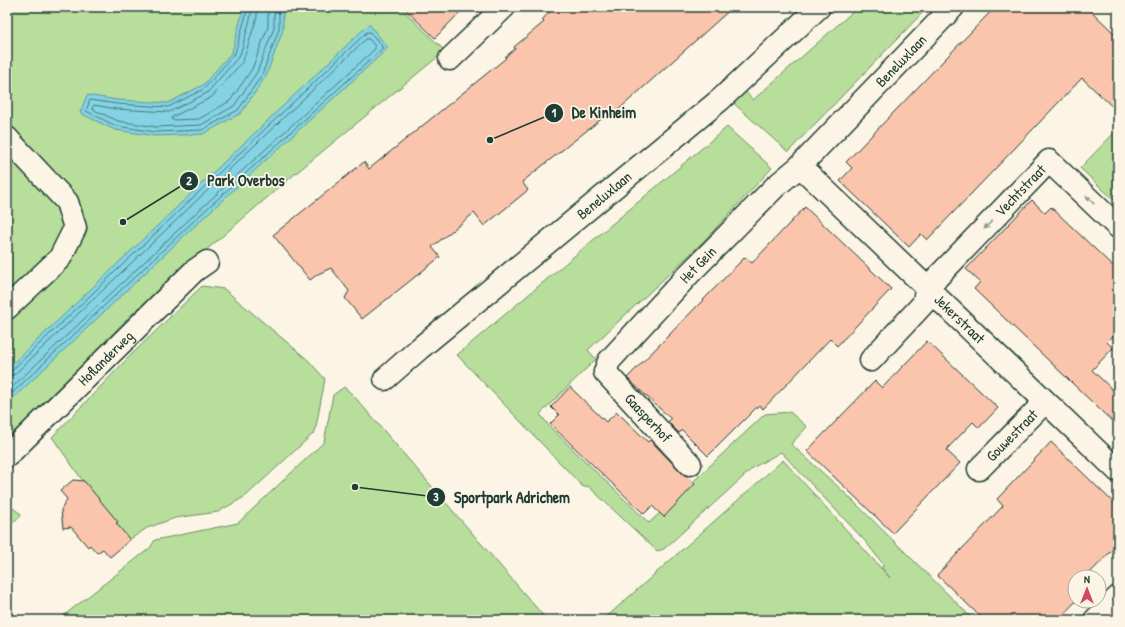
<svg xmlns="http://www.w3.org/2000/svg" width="1125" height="627" font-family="'Patrick Hand',sans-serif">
	<rect width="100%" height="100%" fill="#fcf5e5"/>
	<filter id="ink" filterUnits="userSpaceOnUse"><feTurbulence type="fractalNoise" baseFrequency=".025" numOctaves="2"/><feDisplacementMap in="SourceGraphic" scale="8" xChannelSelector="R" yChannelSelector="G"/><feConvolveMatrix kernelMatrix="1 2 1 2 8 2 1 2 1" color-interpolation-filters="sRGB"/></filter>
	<g filter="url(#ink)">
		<!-- green -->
		<path fill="#b7de9a" stroke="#6b8e67" d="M 7,7 L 400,7 L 445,51 L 290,178 L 132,314 L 7,443 Z
			M 858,7 L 928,7 L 788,152 L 730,100 L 742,88 L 753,100 Z
			M 727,127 L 772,168 L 701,244 L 588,350 L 596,359 L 540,414 L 549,426 L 649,523 L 765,414 L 790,412 L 807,427 L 791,444 L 846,494 L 974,620 L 603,620 L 783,460 L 890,578 L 882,568 L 883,564 L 865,541 L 781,452 L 754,467 L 664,549 L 657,551 L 588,486 L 583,487 L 457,355 Z
			M 1114,133 L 1118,136 L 1118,198 L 1115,201 L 1080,168 Z
			M 202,286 L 224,289 L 308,360 L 325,379 L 315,432 L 246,496 L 218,512 L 175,518 L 147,528 L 126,542 L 52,437 L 128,358 Z
			M 344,387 L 353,395 L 547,620 L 58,620 L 150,548 L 155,540 L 238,523 L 324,442 L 333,395 Z
			M 7,504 L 21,514 L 20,517 L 7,527 Z"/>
		<!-- water -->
		<path fill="#84d2e3" stroke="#5c969d" d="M 242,7 L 283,7 L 283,30 L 266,76 L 241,113 L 203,134 L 156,136 L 115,130 L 80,113 L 87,95 L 117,100 L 168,103 L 203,85 L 232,52 L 242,14 Z
			M 369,24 L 388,48 L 202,219 L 7,404 L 7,369 Z"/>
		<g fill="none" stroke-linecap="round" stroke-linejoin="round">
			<!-- shore -->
			<path stroke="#47797a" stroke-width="1" d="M 246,7 L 246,15 L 235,53 L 204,89 L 168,107 L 117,104 L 90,100 L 86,111 L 116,126 L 156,132 L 202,130 L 238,110 L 262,75 L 279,29 L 279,7
				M 251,7 L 251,16 L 240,55 L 207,93 L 169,112 L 116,109 L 94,105 L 92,109 L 118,121 L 156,127 L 201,125 L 234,106 L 257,72 L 274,28 L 274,7
				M 257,7 L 257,17 L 243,61 L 212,97 L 172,117 L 172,120 L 199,119 L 230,101 L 252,69 L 268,27 L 268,7
				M 7,372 L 11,371 L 367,32 L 370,32 L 382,46 L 382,49 L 199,216 L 7,398
				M 7,377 L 15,374 L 366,39 L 369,39 L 375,46 L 375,49 L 196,213 L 7,392"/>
		</g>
		<!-- building -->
		<path fill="#fac5ac" stroke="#1f3d34" d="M 403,7 L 465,7 L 435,38 Z
			M 554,7 L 733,7 L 616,112 L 614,109 L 522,182 L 528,190 L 484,226 L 474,213 L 432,247 L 440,257 L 362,319 L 345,298 L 349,291 L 331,268 L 318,274 L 310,280 L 273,235 L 364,162 L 369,169 L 506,58 L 505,57 L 515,49 L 514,47 L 544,22 L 542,20 Z
			M 995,7 L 1087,7 L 1118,37 L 1118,112 L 1082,78 L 927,240 L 921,234 L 909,247 L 840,181 L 852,168 L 846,162 Z
			M 1032,200 L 1045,213 L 1051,207 L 1118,271 L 1118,331 L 1107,342 L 1113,348 L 1092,370 L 1118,395 L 1118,427 L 974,289 L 980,282 L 966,269 Z
			M 805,207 L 891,289 L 837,346 L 830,339 L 763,409 L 759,405 L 708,456 L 682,430 L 679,433 L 668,422 L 671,419 L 627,378 L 745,257 L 752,263 Z
			M 927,341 L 998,408 L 979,428 L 973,422 L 946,450 L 960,463 L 893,533 L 807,451 L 875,381 L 882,388 Z
			M 570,387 L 606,422 L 617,412 L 648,442 L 650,440 L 681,472 L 695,484 L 664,517 L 652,506 L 644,514 L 550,424 L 559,415 L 551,407 Z
			M 1051,442 L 1118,507 L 1118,544 L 1086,577 L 1075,577 L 1076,601 L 1058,620 L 984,620 L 937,575 L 1003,506 L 997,499 Z
			M 73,480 L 84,481 L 118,522 L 116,523 L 130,540 L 110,557 L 103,549 L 97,553 L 90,545 L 88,547 L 71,527 L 63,528 L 61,510 L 67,499 L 60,491 Z"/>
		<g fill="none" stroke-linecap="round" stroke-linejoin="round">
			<defs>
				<g id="street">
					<path d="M 450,59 L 504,7"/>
					<path d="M 7,138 L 67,202 L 75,228 L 60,258 L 7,308"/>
					<path id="s1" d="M 800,166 L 1118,471"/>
					<path id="s2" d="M 871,360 L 923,304 L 927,288 L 1049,161 L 1118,227"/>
					<path id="s3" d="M 385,379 L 420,348 L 721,99 L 819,7"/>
					<path id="s4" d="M 7,456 L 194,271 L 207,262"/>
					<path id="s5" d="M 690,464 L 605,372 L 609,361 L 689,274 L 776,186 L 800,166 L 953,7"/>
					<path id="s6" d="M 979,469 L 1045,402"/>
					<path d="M 1095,620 L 1118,597"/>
				</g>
			</defs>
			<!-- street casing -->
			<use href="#street" stroke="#1f3d34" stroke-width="25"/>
			<!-- street -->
			<use href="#street" stroke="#fcf5e5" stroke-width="22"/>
		</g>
		<!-- one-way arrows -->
		<defs><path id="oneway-solid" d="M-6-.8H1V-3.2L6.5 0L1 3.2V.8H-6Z"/></defs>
		<g fill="#8e998c">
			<use href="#oneway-solid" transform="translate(1090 200) rotate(-136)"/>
			<use href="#oneway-solid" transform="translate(988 225) rotate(134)"/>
		</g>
	</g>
	<g text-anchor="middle" stroke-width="3.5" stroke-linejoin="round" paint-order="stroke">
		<!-- street labels -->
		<g font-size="15" fill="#1f3d34" stroke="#fcf5e5">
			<text dy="5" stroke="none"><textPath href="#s5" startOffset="556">Beneluxlaan</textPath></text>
			<text dy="5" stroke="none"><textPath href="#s2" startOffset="228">Vechtstraat</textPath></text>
			<text dy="5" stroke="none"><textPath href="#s3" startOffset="286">Beneluxlaan</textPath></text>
			<text dy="5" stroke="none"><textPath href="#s5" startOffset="268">Het Gein</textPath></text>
			<text dy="5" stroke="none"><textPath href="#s1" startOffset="221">Jekerstraat</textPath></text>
			<text dy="5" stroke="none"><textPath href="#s4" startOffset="139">Hoflanderweg</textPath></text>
			<text transform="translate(648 418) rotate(47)" y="5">Gaasperhof</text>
			<text dy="5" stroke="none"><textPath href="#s6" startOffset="47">Gouwestraat</textPath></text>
		</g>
	</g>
	<!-- callouts -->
	<path fill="none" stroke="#1f3d34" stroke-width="1.5" d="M490 140L554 113M123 222L189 181M355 487L436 497"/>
	<g fill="#1f3d34" stroke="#fcf5e5" stroke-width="1.5">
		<circle cx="490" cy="140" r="4"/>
		<circle cx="123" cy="222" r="4"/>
		<circle cx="355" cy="487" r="4"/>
		<circle cx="554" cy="113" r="10"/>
		<circle cx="189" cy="181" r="10"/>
		<circle cx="436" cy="497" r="10"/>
	</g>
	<g font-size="12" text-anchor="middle" font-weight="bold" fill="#fff">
		<text x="554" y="117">1</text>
		<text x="189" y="185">2</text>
		<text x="436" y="501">3</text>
	</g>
	<g font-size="16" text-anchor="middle" font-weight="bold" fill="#1f3d34" stroke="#fcf5e5" stroke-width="3.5" stroke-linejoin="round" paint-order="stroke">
		<text x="604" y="118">De Kinheim</text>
		<text x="246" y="186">Park Overbos</text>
		<text x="512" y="503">Sportpark Adrichem</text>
	</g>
	<!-- margin -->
	<rect width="1125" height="627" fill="none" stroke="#fcf5e5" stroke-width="24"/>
	<rect x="12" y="12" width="1101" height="603" fill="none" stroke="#1f3d34" stroke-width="1.5" filter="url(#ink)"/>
	<!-- north arrow -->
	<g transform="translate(1087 589)"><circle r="19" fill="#fcf5e5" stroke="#a4ab9e"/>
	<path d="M0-3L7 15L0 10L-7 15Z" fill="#d1495b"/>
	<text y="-6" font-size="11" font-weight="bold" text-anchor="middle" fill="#1f3d34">N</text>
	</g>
</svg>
